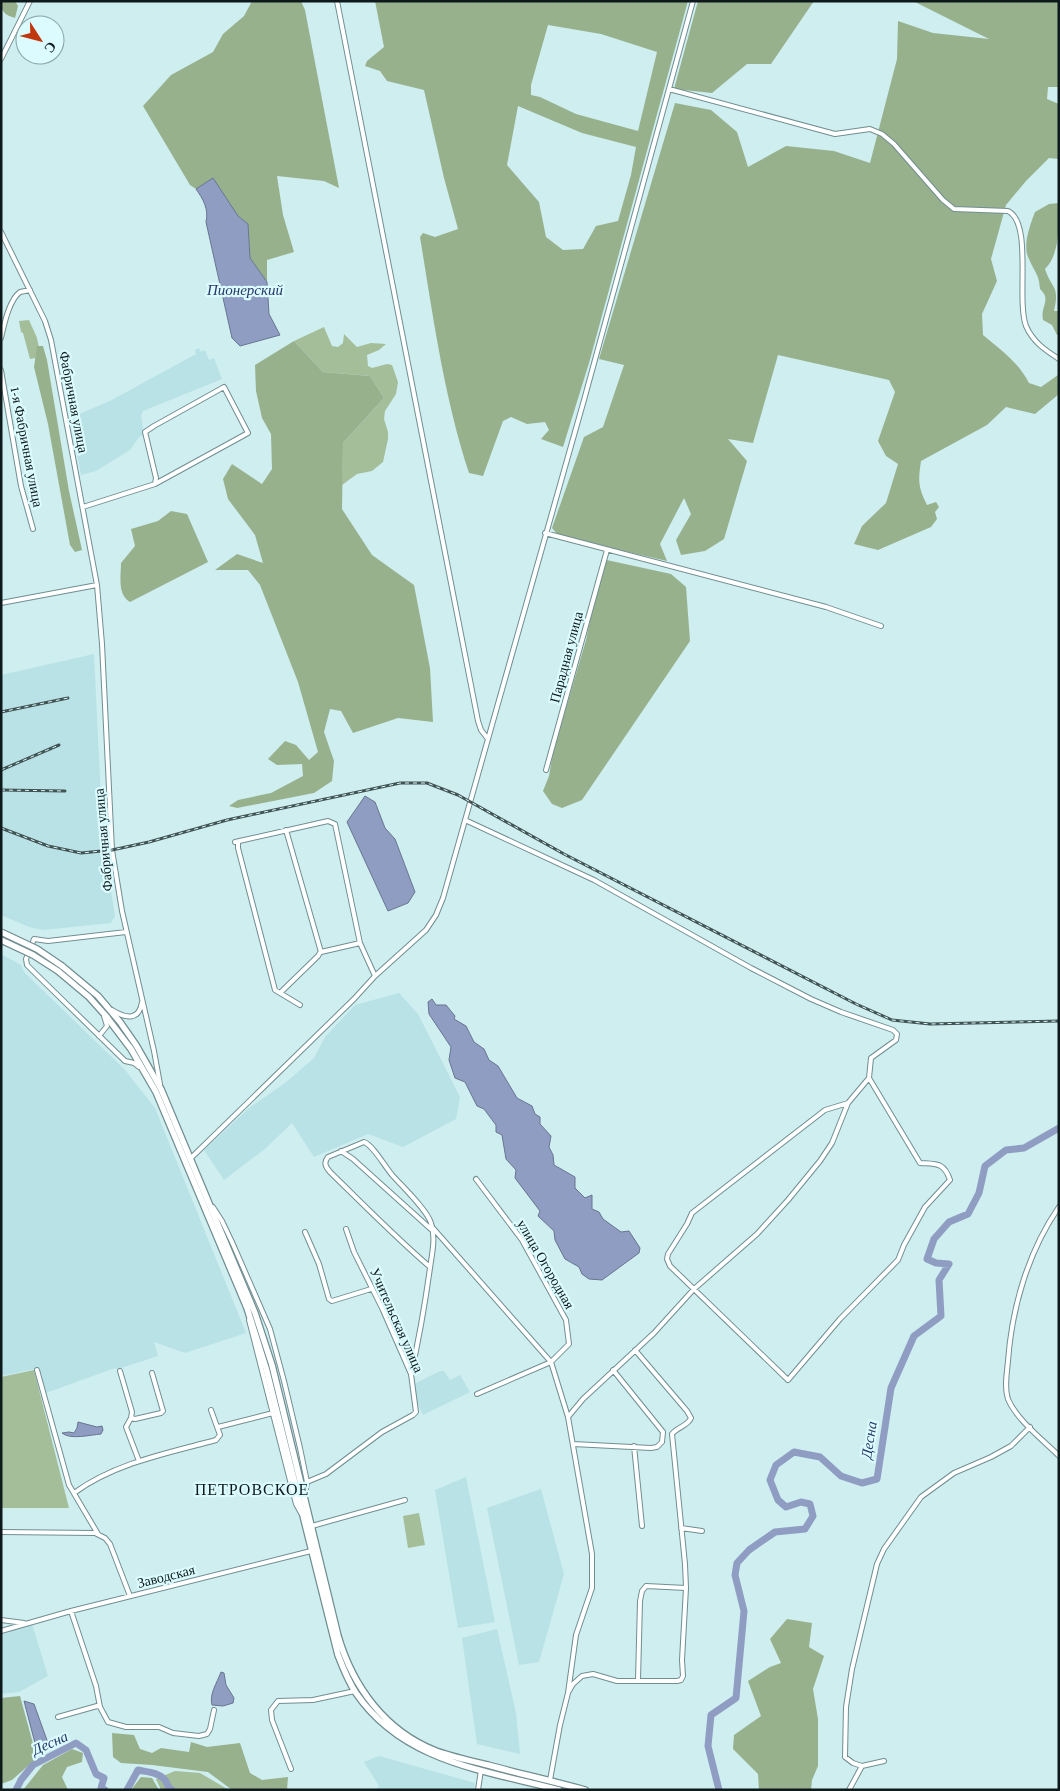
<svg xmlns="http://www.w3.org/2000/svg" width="1060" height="1791" font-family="'Crimson Pro',serif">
	<rect width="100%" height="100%" fill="#ceeef0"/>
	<!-- built -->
	<path fill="#b9e2e6" d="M 199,348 L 201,352 L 205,350 L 209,360 L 214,358 L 222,379 L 143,411 L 141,416 L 144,435 L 139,437 L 130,450 L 96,471 L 81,475 L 70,418 L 110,401 L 196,354 L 195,350 Z
		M 94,654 L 103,840 L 115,916 L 111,923 L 43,930 L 29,927 L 1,915 L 1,675 Z
		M 1,954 L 21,965 L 24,972 L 125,1070 L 155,1108 L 246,1333 L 185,1353 L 154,1342 L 158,1356 L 121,1368 L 112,1369 L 46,1393 L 39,1368 L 1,1376 Z
		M 399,993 L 418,1014 L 460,1097 L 456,1119 L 403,1147 L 368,1134 L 314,1157 L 292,1123 L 266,1148 L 224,1180 L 204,1150 L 249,1108 L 285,1083 L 314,1058 L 325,1037 L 355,1005 Z
		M 440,1371 L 444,1371 L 450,1380 L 460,1375 L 470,1392 L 423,1415 L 414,1396 L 414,1386 L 416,1383 Z
		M 466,1477 L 495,1622 L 458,1628 L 435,1490 Z
		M 541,1489 L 564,1574 L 539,1662 L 519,1665 L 487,1508 Z
		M 32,1624 L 48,1676 L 19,1692 L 1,1694 L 1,1632 Z
		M 497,1629 L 516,1713 L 520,1754 L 477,1744 L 462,1638 Z
		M 379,1756 L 475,1783 L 474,1790 L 375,1790 L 379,1786 L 364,1762 Z"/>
	<!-- green -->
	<path fill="#a5be9a" d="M 29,320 L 37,338 L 41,357 L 30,359 L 23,333 L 21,332 L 19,321 Z
		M 324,327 L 332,346 L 338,347 L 343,343 L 344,334 L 357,347 L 371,343 L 386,344 L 379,350 L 367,355 L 368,366 L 372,368 L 387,364 L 392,365 L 398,382 L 396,394 L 385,411 L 384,419 L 388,432 L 388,439 L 383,462 L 372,471 L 357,474 L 342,485 L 343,443 L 384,398 L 370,376 L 323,372 L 294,341 Z
		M 34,1370 L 69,1508 L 1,1508 L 1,1377 Z
		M 419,1513 L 425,1545 L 408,1548 L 403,1516 Z
		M 175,1771 L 200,1773 L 229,1790 L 161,1790 L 156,1779 Z"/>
	<!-- forest -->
	<path fill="#98b18d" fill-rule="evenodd" d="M 1,1 L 15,1 L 18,6 L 15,18 C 5,15 1,12 1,1 Z
		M 252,1 L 301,1 L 305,10 L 339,188 L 324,181 L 277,176 L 283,215 L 294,252 L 267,260 L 267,282 L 250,258 L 248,224 L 238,216 L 213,179 L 196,189 L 190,185 L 143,106 L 171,75 L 213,52 L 223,34 L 244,16 Z
		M 375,1 L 688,1 L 589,363 L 563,447 L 541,439 L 549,430 L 545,422 L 527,424 L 511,417 L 503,421 L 483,476 L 469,473 C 444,397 433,316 420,237 L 423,233 L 435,237 L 458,229 L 444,178 L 424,90 L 387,81 L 380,71 L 365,66 L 367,61 L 384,47 ZM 548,25 L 601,34 L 657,52 L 638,131 L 576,114 L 540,97 L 531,95 L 531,85 ZM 518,106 L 582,133 L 636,147 L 631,175 L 618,221 L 596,226 L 583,249 L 563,250 L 546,237 L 539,202 L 507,165 Z
		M 698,1 L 814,1 L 771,64 L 747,64 L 712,93 L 674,89 Z
		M 913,1 L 1059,1 L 1059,87 L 1048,87 L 1047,99 L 1059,104 L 1059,159 L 1049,158 L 1026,181 L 1006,205 L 991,259 L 997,281 L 982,314 L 983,335 C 1000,349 1019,363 1029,383 L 1041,387 L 1058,375 L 1059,394 L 1035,414 L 1006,407 L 987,425 L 921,461 C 918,481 918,487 927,505 L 936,502 L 939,507 L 935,512 L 937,519 L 931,527 L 878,550 L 854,544 L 862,526 L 886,503 L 898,464 L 886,456 L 878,441 L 895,392 L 889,380 L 778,355 L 753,443 L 728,439 L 747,461 L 724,539 L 705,551 L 681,555 L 676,540 L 691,514 L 684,498 L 660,544 L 667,561 L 559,536 L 552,528 L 584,437 L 603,427 L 624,365 L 599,359 L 675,103 L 711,110 L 737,132 L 748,167 L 786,146 L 834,151 L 870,163 L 897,59 L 898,21 L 933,33 L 989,39 Z
		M 1059,203 C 1059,224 1060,255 1045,269 C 1052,290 1060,285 1054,311 L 1059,311 L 1059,335 L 1057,335 L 1052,325 L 1043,320 C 1040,306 1052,300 1040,289 C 1039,274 1035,273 1029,259 C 1022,246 1030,225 1035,212 L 1049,204 Z
		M 294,341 L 323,372 L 370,376 L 384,398 L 343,443 L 342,509 L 372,555 L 414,585 L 430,668 L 433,722 L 398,718 L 353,733 L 341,711 L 330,709 L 324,732 L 334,761 L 332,781 L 314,793 L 237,808 L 229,806 L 238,800 L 271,793 L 303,776 L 302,764 L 277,765 L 268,759 L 285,741 L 296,745 L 309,760 L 318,752 L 298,682 L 260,585 L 248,570 L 215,570 L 237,554 L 263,563 L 255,535 L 228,499 L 223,479 L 232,464 L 262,484 L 272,469 L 271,434 L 262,418 L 256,391 L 255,365 Z
		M 37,346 L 43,346 L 47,360 L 69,491 L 82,550 L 75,552 L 70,545 L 48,424 L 34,367 Z
		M 171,511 L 187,514 L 208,562 L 130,602 C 117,595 121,575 121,563 L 135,546 L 131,529 L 158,521 Z
		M 602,559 L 671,574 L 686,587 L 690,641 L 582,800 L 562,808 L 552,804 L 543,791 L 549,776 L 553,752 L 586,640 Z
		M 787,1619 L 812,1623 L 809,1647 L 824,1656 L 813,1689 L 818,1719 L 818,1766 L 812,1780 L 811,1790 L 759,1790 L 758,1774 L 733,1749 L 734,1735 L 761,1716 L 748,1681 L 770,1667 L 781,1663 L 770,1639 Z
		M 20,1696 L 37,1758 L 12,1780 L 1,1784 L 1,1698 Z
		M 112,1733 L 134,1735 L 140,1749 L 152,1753 L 161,1748 L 189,1752 L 191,1742 L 207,1747 L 240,1743 L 250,1773 L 262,1780 L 288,1777 L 287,1790 L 232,1790 L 208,1772 L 152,1765 L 121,1763 L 113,1757 Z
		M 72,1749 L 83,1753 L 82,1762 L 67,1767 L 62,1777 L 68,1790 L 23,1790 L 43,1765 Z
		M 141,1777 L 152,1778 L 159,1790 L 131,1790 Z"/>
	<!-- water -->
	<path fill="#8f9dc3" stroke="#687590" d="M 213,178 L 238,216 L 248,224 L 250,258 L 267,282 L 269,314 L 280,335 L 240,346 L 232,338 L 206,222 C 209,209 203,199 196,189 Z
		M 365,796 L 375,802 L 385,828 L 395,839 L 415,892 L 408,903 L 388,911 L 347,822 Z
		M 432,999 L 436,1005 L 446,1005 L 455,1016 L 454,1019 L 466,1026 L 474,1042 L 484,1049 L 489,1060 L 498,1066 L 517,1098 L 532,1106 L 535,1114 L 540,1117 L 540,1124 L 551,1136 L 549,1147 L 553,1155 L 554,1165 L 575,1177 L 575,1188 L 585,1198 L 592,1195 L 592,1209 L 599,1212 L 603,1219 L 621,1232 L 629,1231 L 640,1248 L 639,1253 L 602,1280 L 589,1279 L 582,1274 L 579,1267 L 565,1259 L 555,1240 L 554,1231 L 538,1216 L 540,1211 L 515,1178 L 516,1170 L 506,1159 L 502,1135 L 496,1132 L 496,1125 L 484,1109 L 477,1106 L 465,1082 L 455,1078 L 449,1060 L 451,1047 L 429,1014 L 428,1002 Z
		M 78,1422 L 97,1427 L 102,1426 L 103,1430 L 101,1434 C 90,1435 70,1440 62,1433 L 69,1432 L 74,1433 L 77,1428 Z
		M 221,1672 L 224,1673 L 226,1685 L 234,1698 L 233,1703 L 223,1706 L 212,1705 C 209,1694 217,1683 221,1672 Z
		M 24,1701 L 34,1704 L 48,1743 L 36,1747 Z"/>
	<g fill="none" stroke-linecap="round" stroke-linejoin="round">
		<!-- river -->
		<path stroke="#8f9dc3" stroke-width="7" d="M 16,1790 L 21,1780 L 33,1765 L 76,1743 L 86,1750 L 96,1774 L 104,1778 L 101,1788 L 105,1790
			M 127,1790 L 138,1770 C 147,1772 158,1772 165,1780 C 168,1784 167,1787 172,1790
			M 719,1790 L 708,1746 L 711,1715 L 736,1698 L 744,1611 L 735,1575 L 737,1563 L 749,1550 L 775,1532 L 805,1529 L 813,1516 L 810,1504 L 801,1502 L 786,1507 L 778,1500 L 770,1480 L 776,1465 L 794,1452 L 820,1457 L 841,1476 L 862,1483 L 877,1479 L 891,1388 L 914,1336 L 941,1316 L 939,1280 L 949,1264 L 936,1263 L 927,1259 L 934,1239 L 949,1222 L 968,1214 L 979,1193 L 985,1166 L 1006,1150 L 1024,1148 L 1059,1128"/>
		<defs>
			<path id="minor" d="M 337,1 L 478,721 L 481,730 L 488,739
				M 1,59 L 30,1
				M 669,89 L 835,134 L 870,129 L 882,134 L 894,144 L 943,200 L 954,209 L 1008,211 C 1033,223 1016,299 1026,326 C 1033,342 1045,350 1059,359
				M 1,232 L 45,321 L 51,340 L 97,585 L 102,644 L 112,850 L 122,911 L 154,1051 L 160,1084
				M 1,338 C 4,325 9,300 20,292 L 30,290
				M 1,370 L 21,486 L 33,529
				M 83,507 L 155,484 L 248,433 L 224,387 L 154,426 L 145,432 L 156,478 L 155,484
				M 545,533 L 826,607 L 881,626
				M 1,603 L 97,585
				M 546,770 L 607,550
				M 465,820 L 594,880 L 751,968 L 811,999 L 841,1012 L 893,1030 L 897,1034 L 896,1040 L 871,1058 L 869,1078 L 848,1103 L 825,1110 L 692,1213 L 687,1224 L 668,1254 L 667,1259 L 670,1266 L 788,1380 L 840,1319 L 898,1260 L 904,1245 L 925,1207 L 950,1180 C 944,1162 936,1164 920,1163 L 869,1078
				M 286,830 L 321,952 L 360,943
				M 235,842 L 328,821 L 335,824 L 360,943 L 375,976
				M 238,842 L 238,848 L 275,990 L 300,1005
				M 126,932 L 48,941 L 34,939 L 26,959 L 27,965 L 36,974 L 125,1061 L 134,1063 L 139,1067
				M 280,993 L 318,956 L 321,951
				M 112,1010 C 125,1018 139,1022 142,1002
				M 99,1036 L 107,1026 L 104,1016
				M 341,1151 L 353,1159 L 433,1231
				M 191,1158 L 354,999 L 375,976 L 426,930 L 436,915 L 443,898 L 584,400 L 693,1
				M 476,1179 L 522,1240 L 566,1320 L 569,1344 L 551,1362 L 477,1394
				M 213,1207 L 222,1221 L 232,1242 L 270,1329 L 284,1381 L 300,1448 L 307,1482 L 305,1495
				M 1059,1207 C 1028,1252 1012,1307 1008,1361 C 1007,1373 1004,1387 1008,1399 C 1016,1419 1043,1440 1059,1456
				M 432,1227 L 551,1362 L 568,1417 L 592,1554 L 592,1588 L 576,1635 L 568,1693 L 560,1725 L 550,1780
				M 305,1232 L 319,1264 L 329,1299 L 332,1301 L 371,1289
				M 249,1320 L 296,1504 L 301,1513
				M 37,1370 L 69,1485 L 98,1534
				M 120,1371 L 132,1412 L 131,1418 L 126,1427 L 139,1461
				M 411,1374 C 419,1339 425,1304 430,1268 C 432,1254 436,1237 431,1223 C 427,1210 403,1187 393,1176 C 385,1167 373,1145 364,1142 L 328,1157 C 323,1163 326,1167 330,1172 C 363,1204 395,1237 430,1267
				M 568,1417 L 583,1399 L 654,1333 L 694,1289 L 757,1234 L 788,1200 L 820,1161 L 832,1143 L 848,1103
				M 131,1418 L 135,1419 L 161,1413 L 163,1411 L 152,1373
				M 218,1427 L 273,1413
				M 573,1444 L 651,1448 L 657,1447 L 662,1442 L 663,1432 L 613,1370
				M 634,1446 L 642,1526
				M 307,1482 L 326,1474 L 382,1432 L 413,1415 L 416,1412 L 411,1374 L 382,1308 L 354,1252 L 346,1229
				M 74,1493 C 115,1463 168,1453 216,1440 L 220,1435 L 211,1410
				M 312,1526 L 405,1500
				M 681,1528 L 702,1531
				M 1,1532 L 95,1533 L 105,1538 L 110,1544 L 130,1596
				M 71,1611 L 96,1686 L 100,1707
				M 1,1620 L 24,1623
				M 1,1631 L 71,1611 L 311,1551
				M 638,1680 L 640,1601 L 642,1591 L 646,1586 L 686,1588
				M 569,1691 L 573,1684 L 582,1676 L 593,1674 L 617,1681 L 677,1681 L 681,1680 L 683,1676 L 682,1660 L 686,1588 L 685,1564 L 672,1434 C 677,1427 688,1426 691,1418 L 687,1411 L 635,1350
				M 58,1717 L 97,1706 L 100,1707 L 108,1722 L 126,1727 L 159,1727 L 173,1733 L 199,1736 L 207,1734 L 210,1729 L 214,1710
				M 862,1766 L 853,1763 L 845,1757 L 846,1707 L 852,1669 L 877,1564 L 884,1549 L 921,1497 L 954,1473 L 991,1457 L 1011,1446 L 1030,1427
				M 291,1769 L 272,1720 L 271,1710 L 278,1701 L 313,1700 L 355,1691
				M 478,1790 L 481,1770
				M 849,1790 L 862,1766 L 884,1761"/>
			<path id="highway" d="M 62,966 L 98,996 L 120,1022 L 136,1045 L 161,1089 L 255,1313 L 272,1365 L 338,1636 C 353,1687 385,1731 436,1751 C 453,1757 471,1761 488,1765 C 520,1774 553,1781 585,1790
				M 58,971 L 89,997 L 106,1016 L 131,1049 L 156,1092 L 247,1308 L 266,1368 L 338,1655 C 343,1668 348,1681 356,1693 C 403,1762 484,1770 559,1790"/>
		</defs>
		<!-- minor casing -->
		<use href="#minor" stroke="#718e91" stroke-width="6"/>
		<!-- highway casing -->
		<use href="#highway" stroke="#718e91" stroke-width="8"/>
		<!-- minor -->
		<use href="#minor" stroke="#fff" stroke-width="4"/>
		<!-- highway -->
		<use href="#highway" stroke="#fff" stroke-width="5.5"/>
		<defs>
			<path id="rail" d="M 1,712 L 68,698
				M 1,770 L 59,745
				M 1,790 L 65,791
				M 1,828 L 48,846 L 81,853 L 112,850 L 149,842 L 227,820 L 400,783 L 427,783 L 458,795 L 564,854 L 856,1004 L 892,1020 L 930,1024 L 1059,1021"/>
		</defs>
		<!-- rail casing -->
		<use href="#rail" stroke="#425354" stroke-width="3"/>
		<!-- rail -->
		<use href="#rail" stroke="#dbfbfe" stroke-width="1" stroke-dasharray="4" stroke-linecap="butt"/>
		<defs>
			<path id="highway-bridge" d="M 1,932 L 37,949 L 62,966
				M 1,940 L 33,955 L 58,971"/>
		</defs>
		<!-- highway-bridge casing -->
		<use href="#highway-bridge" stroke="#718e91" stroke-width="8" stroke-linecap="butt"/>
		<!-- highway-bridge -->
		<use href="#highway-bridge" stroke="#fff" stroke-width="5.5"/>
	</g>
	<g text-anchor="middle" stroke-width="4.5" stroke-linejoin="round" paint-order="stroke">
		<!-- street labels -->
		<g font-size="14" fill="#0d191a" stroke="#dbfbfe">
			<text transform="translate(74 402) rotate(79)" y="5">Фабричная улица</text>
			<text transform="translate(27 447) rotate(79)" y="5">1-я Фабричная улица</text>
			<text transform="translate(566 657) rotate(-75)" y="5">Парадная улица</text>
			<text transform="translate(103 840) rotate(-95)" y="5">Фабричная улица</text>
			<text transform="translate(546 1264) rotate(60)" y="5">улица Огородная</text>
			<text transform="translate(397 1320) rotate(66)" y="5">Учительская улица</text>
			<text transform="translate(166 1576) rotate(-14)" y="5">Заводская</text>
		</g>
		<!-- water labels -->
		<g font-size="15" font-style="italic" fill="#283668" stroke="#dbfbfe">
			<text x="245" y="295">Пионерский</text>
			<text transform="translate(869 1440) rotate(-81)" y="5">Десна</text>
			<text transform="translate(50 1743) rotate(-24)" y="5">Десна</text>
		</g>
		<!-- quarter labels -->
		<g font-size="16" letter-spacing="1" fill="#0d191a" stroke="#dbfbfe">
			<text x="252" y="1495">ПЕТРОВСКОЕ</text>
		</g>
	</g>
	<!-- border -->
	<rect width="1060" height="1791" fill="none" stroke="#0d191a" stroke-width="5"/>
	<!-- north arrow -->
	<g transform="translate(40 40) rotate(126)"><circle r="24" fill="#dbfbfe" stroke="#89a1a3"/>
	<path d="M0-4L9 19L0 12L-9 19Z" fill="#c0360d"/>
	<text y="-8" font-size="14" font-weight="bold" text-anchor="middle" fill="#0d191a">С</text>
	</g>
</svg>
